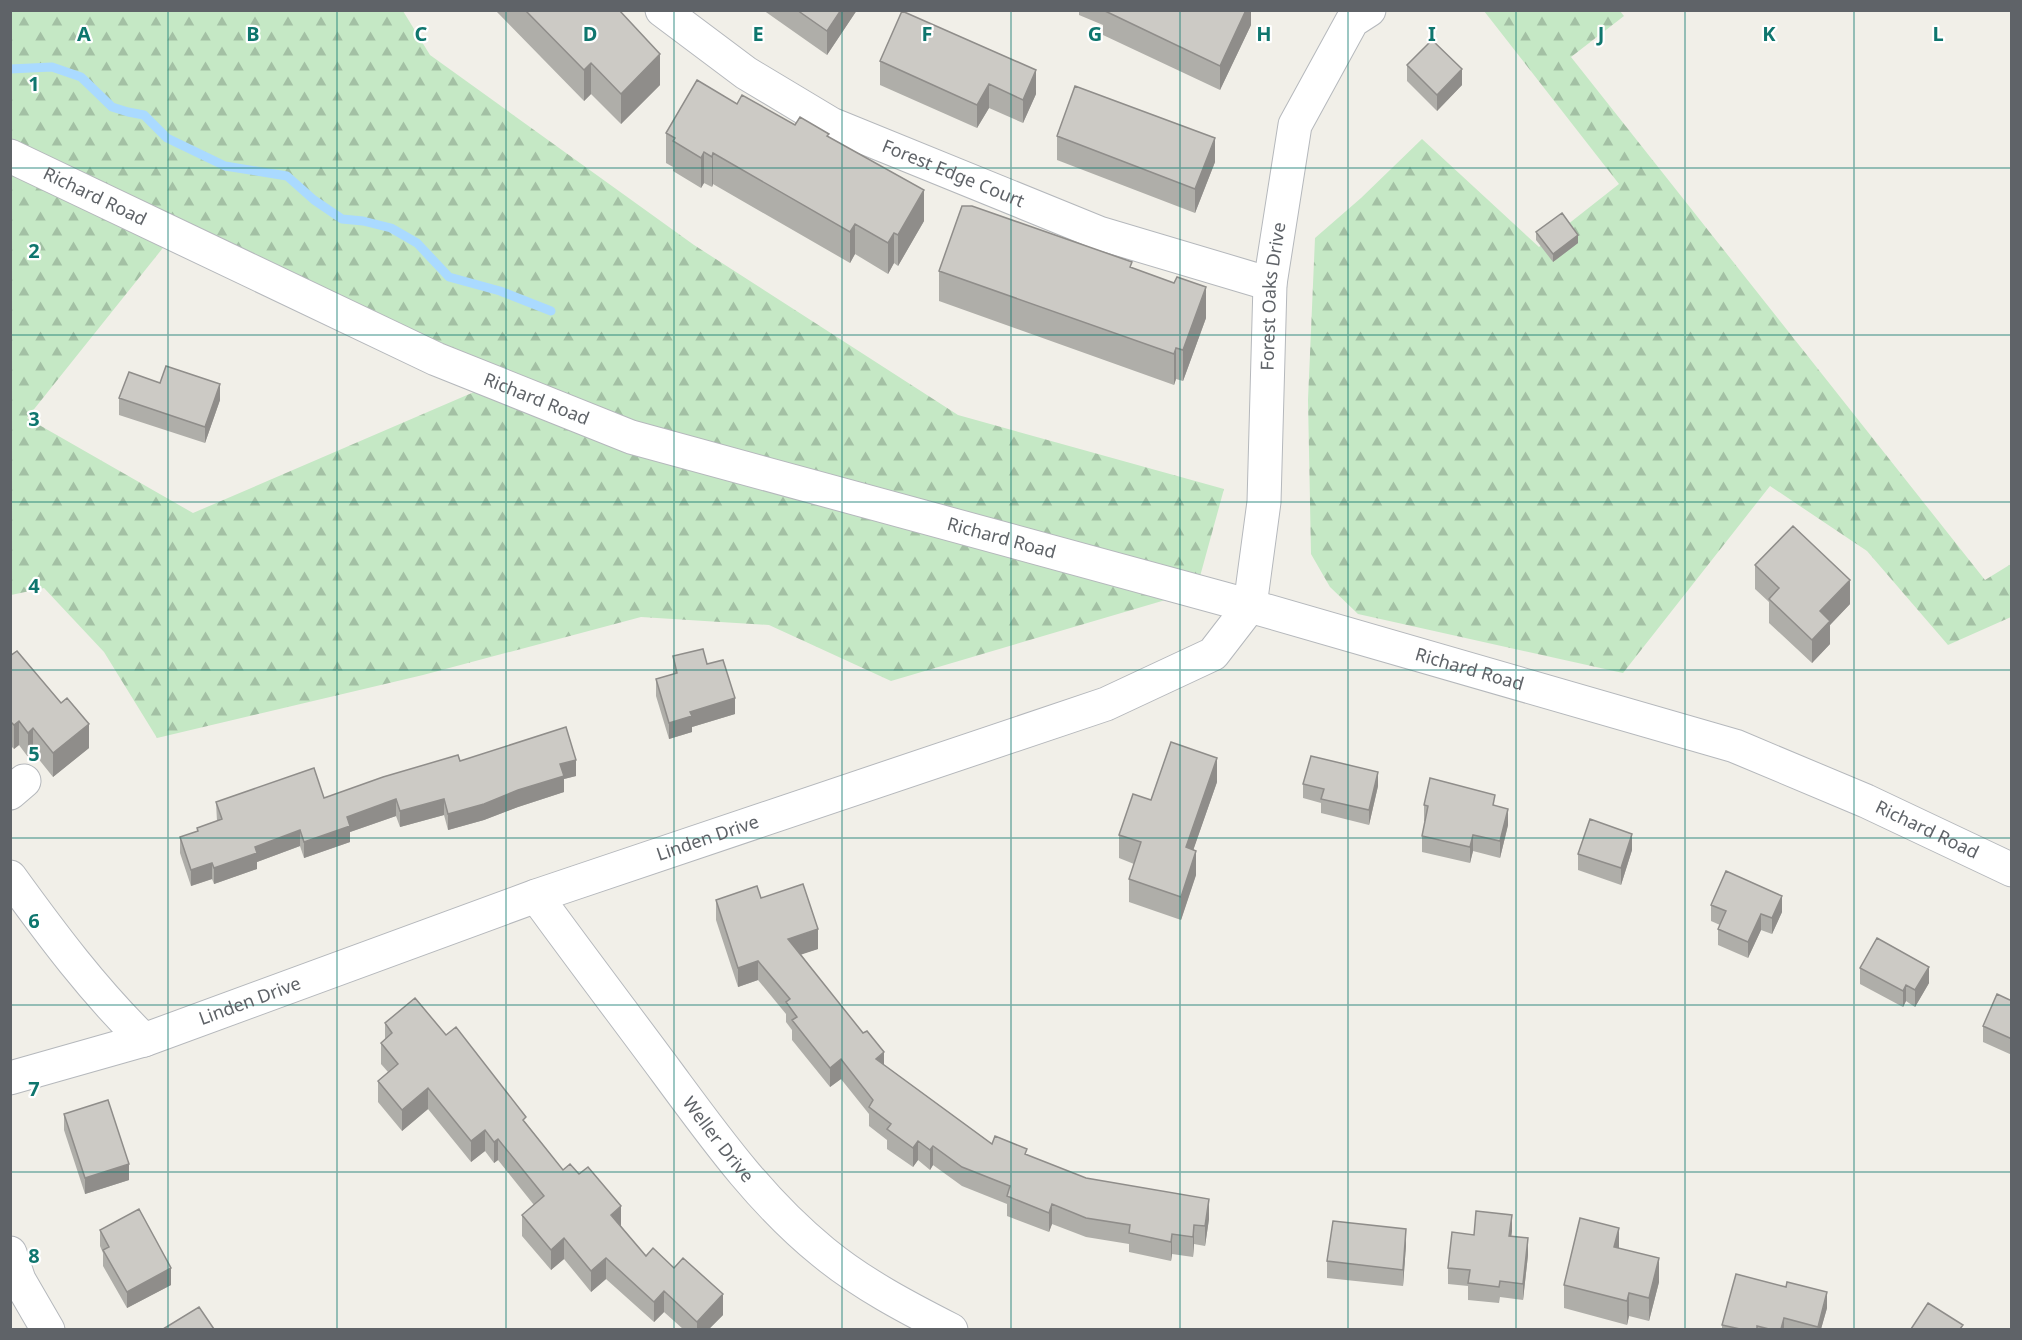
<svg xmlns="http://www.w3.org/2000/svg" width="2022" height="1340" font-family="'Noto Sans',sans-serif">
	<defs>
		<pattern id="forest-firs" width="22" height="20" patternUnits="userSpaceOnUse" patternTransform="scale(1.5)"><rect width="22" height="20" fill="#c5e8c5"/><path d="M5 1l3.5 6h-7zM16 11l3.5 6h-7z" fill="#a3c0a4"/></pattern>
	</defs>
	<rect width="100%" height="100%" fill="#f1efe8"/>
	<!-- forest -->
	<path fill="url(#forest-firs)" fill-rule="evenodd" d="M 10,11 L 403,11 L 430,55 L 694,245 L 958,415 L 1224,489 L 1196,591 L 891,681 L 769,625 L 641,617 L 423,675 L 157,738 L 104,652 L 44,588 L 11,595 ZM 174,234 L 495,383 L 193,513 L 27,418 Z
		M 1484,11 L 1620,11 L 1624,16 L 1571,57 L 1985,580 L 2011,564 L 2011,617 L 1948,645 L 1867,551 L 1770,486 L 1623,673 L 1358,614 L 1330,587 L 1311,554 L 1308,400 L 1315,238 L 1361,198 L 1422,139 L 1539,247 L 1619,184 Z"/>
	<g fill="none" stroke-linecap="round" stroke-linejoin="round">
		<!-- stream -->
		<path stroke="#aadaff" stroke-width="9" d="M 10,69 L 52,67 L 81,77 L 112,107 L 128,112 L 144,115 L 167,138 L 225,166 L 287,176 L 314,200 L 342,219 L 363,221 L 391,228 L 417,243 L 449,277 L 500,291 L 551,311"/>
		<defs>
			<g id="minor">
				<path id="s1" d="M 662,10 L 746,73 L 831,124 L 1099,233 L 1270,284"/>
				<path id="s2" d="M 10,156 L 436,359 L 631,437 L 1250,606 L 1735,746 L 1866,801 L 2012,870"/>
				<path d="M 10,793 L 24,781"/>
				<path id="s3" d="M 10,877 C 52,935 93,990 144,1040 L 536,896 L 1106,704 L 1213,654 L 1250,606 L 1264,502 L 1270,284 L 1295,125 L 1352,21 L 1369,10"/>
				<path id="s4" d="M 536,896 C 579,955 623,1013 666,1071 C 714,1136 760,1201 823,1252 C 862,1284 906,1307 951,1330"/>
				<path d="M 10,1078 L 144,1040"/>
				<path d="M 10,1253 L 19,1280 L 48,1330"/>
			</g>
		</defs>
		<!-- minor casing -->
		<use href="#minor" stroke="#b5b8bc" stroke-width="35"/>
		<!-- minor -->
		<use href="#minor" stroke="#fff" stroke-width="33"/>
	</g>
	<!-- wall -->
	<path fill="#afaea9" d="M 495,10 L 619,10 L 660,85 L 621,124 L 591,94 L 584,101 Z
		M 763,10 L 857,10 L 827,55 Z
		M 1079,10 L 1251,10 L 1251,25 L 1220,90 L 1103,35 L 1103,25 L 1079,15 Z
		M 880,61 L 1036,94 L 1023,123 L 989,108 L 977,128 L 880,85 Z
		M 1407,65 L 1462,85 L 1437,111 L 1407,81 Z
		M 737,104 L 829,137 L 924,221 L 898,266 L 894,263 L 888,274 L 855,254 L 850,263 L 713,184 L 712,187 L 704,183 L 701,188 L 673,171 L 673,167 L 666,163 L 666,133 Z
		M 1057,136 L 1215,162 L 1195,213 L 1057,160 Z
		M 1536,232 L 1578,243 L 1553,262 L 1536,240 Z
		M 1132,268 L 1206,318 L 1183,381 L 1176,379 L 1174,385 L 939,301 L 939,271 Z
		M 160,383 L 220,400 L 205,443 L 119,415 L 119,398 Z
		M 1755,565 L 1850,604 L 1830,625 L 1830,644 L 1812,663 L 1769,623 L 1769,602 L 1755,589 Z
		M 10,656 L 89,748 L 53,777 L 33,752 L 28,757 L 19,745 L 14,749 L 10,745 Z
		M 673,656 L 707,664 L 735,714 L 692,727 L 692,732 L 669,739 L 656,696 L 656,679 L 673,674 Z
		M 460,761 L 576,776 L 564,779 L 564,792 L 518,807 L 484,820 L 448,830 L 444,815 L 400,827 L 396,816 L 350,832 L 350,842 L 304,858 L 300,846 L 257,862 L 257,869 L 214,884 L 212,879 L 191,886 L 180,853 L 180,837 L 197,831 L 197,828 L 217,821 L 216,802 L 324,798 Z
		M 1217,782 L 1193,850 L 1196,875 L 1181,920 L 1129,902 L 1129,879 L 1134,864 L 1119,858 L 1119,835 L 1151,800 Z
		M 1303,784 L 1378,786 L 1369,825 L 1321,813 L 1321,803 L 1303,798 Z
		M 1424,805 L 1495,805 L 1508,825 L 1500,858 L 1473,851 L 1470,863 L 1422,852 L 1422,836 L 1425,821 L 1424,821 Z
		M 1632,850 L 1621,885 L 1578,870 L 1578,854 Z
		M 761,898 L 818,949 L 801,954 L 884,1065 L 992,1144 L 1027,1155 L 1086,1178 L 1209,1219 L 1205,1246 L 1194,1244 L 1193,1257 L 1172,1254 L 1171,1261 L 1129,1252 L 1129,1244 L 1086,1237 L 1052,1224 L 1049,1232 L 1007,1216 L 1007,1204 L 962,1186 L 933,1165 L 930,1170 L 918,1160 L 913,1167 L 887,1149 L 887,1140 L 869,1126 L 869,1114 L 841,1079 L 830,1087 L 792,1040 L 792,1030 L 786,1022 L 786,1014 L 758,980 L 738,987 L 716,920 L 716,900 Z
		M 1711,905 L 1782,912 L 1772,934 L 1761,930 L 1748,958 L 1718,945 L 1718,929 L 1720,925 L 1711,921 Z
		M 1860,968 L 1929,983 L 1915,1007 L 1906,1001 L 1903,1007 L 1860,984 Z
		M 2012,1001 L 2012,1055 L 1983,1042 L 1983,1026 Z
		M 385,1023 L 446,1035 L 526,1123 L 563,1170 L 621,1226 L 646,1256 L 723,1315 L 709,1329 L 683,1329 L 664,1312 L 654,1322 L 606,1279 L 591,1292 L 564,1259 L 551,1270 L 522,1236 L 522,1215 L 534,1205 L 498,1160 L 494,1163 L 485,1151 L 471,1162 L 428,1109 L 402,1131 L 378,1102 L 378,1081 L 388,1072 L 381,1064 L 381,1043 L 385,1039 Z
		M 64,1114 L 129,1180 L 85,1194 L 64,1130 Z
		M 100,1230 L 171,1285 L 127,1308 L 103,1266 L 103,1253 L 100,1246 Z
		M 1512,1231 L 1511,1237 L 1528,1255 L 1523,1300 L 1500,1297 L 1499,1303 L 1468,1300 L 1468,1286 L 1448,1284 L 1448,1268 L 1474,1235 Z
		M 1406,1245 L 1403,1286 L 1327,1278 L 1327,1261 Z
		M 1619,1249 L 1659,1282 L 1649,1321 L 1629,1316 L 1627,1325 L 1564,1308 L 1564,1285 Z
		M 1827,1308 L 1821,1329 L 1722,1329 L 1722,1325 Z"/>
	<!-- shaded-wall -->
	<path fill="#8f8d8a" d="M 841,10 L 857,10 L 827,55 L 827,31 Z
		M 1246,10 L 1251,10 L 1251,25 L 1220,90 L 1220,66 Z
		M 660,54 L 660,85 L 621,124 L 621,94 Z
		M 591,63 L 591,94 L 584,101 L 584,70 Z
		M 1462,69 L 1462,85 L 1437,111 L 1437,95 Z
		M 1036,70 L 1036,94 L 1023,123 L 1023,100 Z
		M 989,84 L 989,108 L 977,128 L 977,105 Z
		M 1215,138 L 1215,162 L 1195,213 L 1195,189 Z
		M 704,152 L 704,183 L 701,188 L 701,158 Z
		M 713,153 L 713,184 L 712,187 L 712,157 Z
		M 924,190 L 924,221 L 898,266 L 898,235 Z
		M 855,224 L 855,254 L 850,263 L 850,232 Z
		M 894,233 L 894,263 L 888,274 L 888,243 Z
		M 1578,235 L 1578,243 L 1553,262 L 1553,254 Z
		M 1206,287 L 1206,318 L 1183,381 L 1183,350 Z
		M 1176,348 L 1176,379 L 1174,385 L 1174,354 Z
		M 220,384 L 220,400 L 205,443 L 205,427 Z
		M 1850,580 L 1850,604 L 1830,625 L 1830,644 L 1812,663 L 1812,640 L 1820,611 Z
		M 735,698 L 735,714 L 692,727 L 692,732 L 669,739 L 669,723 L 690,712 Z
		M 19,721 L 19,745 L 14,749 L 14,725 Z
		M 89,724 L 89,748 L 53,777 L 53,753 Z
		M 33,728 L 33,752 L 28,757 L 28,733 Z
		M 1217,758 L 1217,782 L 1186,871 L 1186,847 Z
		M 576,760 L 576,776 L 564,779 L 564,792 L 518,807 L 484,820 L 448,830 L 448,814 L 560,764 Z
		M 1378,772 L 1378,786 L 1369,825 L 1369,810 Z
		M 396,799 L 396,816 L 350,832 L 350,842 L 304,858 L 304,842 L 347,817 Z
		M 444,799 L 444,815 L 400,827 L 400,811 Z
		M 1508,809 L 1508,825 L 1500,858 L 1500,841 Z
		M 300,830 L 300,846 L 257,862 L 257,869 L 214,884 L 214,868 L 255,847 Z
		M 1632,834 L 1632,850 L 1621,885 L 1621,868 Z
		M 1473,835 L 1473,851 L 1470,863 L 1470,847 Z
		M 1196,851 L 1196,875 L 1181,920 L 1181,897 Z
		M 212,863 L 212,879 L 191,886 L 191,870 Z
		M 1782,896 L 1782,912 L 1772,934 L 1772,918 Z
		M 1761,914 L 1761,930 L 1748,958 L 1748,942 Z
		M 818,929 L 818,949 L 788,959 L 788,939 Z
		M 758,961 L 758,980 L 738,987 L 738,968 Z
		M 1929,967 L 1929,983 L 1915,1007 L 1915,990 Z
		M 1906,985 L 1906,1001 L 1903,1007 L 1903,991 Z
		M 884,1052 L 884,1072 L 876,1059 Z
		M 841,1059 L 841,1079 L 830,1087 L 830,1068 Z
		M 428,1088 L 428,1109 L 402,1131 L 402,1110 Z
		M 485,1130 L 485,1151 L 471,1162 L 471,1141 Z
		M 498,1139 L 498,1160 L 494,1163 L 494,1142 Z
		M 918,1141 L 918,1160 L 913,1167 L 913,1148 Z
		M 933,1146 L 933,1165 L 930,1170 L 930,1150 Z
		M 129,1164 L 129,1180 L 85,1194 L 85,1178 Z
		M 1209,1199 L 1209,1219 L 1205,1246 L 1205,1226 Z
		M 1052,1204 L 1052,1224 L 1049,1232 L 1049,1213 Z
		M 621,1206 L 621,1227 L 611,1215 Z
		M 1512,1215 L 1512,1231 L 1509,1253 L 1509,1236 Z
		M 1194,1225 L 1194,1244 L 1193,1257 L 1193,1237 Z
		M 1619,1228 L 1619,1251 L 1614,1247 Z
		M 1406,1229 L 1406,1245 L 1403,1286 L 1403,1270 Z
		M 1172,1234 L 1172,1254 L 1171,1261 L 1171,1242 Z
		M 564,1238 L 564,1259 L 551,1270 L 551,1250 Z
		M 1528,1238 L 1528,1255 L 1523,1300 L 1523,1284 Z
		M 606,1258 L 606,1279 L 591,1292 L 591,1271 Z
		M 1659,1258 L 1659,1282 L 1649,1321 L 1649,1298 Z
		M 171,1268 L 171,1285 L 127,1308 L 127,1292 Z
		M 664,1291 L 664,1312 L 654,1322 L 654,1302 Z
		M 1827,1292 L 1827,1308 L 1821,1329 L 1818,1329 Z
		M 1629,1293 L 1629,1316 L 1627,1325 L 1627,1301 Z
		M 723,1294 L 723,1315 L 709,1329 L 697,1329 L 697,1322 Z
		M 1784,1318 L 1784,1329 L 1781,1329 Z"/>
	<!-- building -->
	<path fill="#cccac5" stroke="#8f8d8a" stroke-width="1.5" d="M 525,10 L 619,10 L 660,54 L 621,94 L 591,63 L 584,70 Z
		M 797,10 L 841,10 L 827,31 Z
		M 1103,10 L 1246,10 L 1220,66 Z
		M 902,11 L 1036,70 L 1023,100 L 989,84 L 977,105 L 880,61 Z
		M 1432,40 L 1462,69 L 1437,95 L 1407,65 Z
		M 697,80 L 737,104 L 742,95 L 795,125 L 800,117 L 829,134 L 827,136 L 924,190 L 898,235 L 894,233 L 888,243 L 855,224 L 850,232 L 713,153 L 712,157 L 704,152 L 701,158 L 673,141 L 675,138 L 666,133 Z
		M 1075,86 L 1215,138 L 1195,189 L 1057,136 Z
		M 962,206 L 972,206 L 1132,262 L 1130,267 L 1174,283 L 1177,277 L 1206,287 L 1183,350 L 1176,348 L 1174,354 L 939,271 Z
		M 1562,213 L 1578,235 L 1553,254 L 1536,232 Z
		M 166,366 L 220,384 L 205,427 L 119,398 L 129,372 L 160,383 Z
		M 1793,526 L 1850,580 L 1820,611 L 1830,621 L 1812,640 L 1769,599 L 1779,588 L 1755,565 Z
		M 703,649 L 707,664 L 723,660 L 735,698 L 690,712 L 692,716 L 669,723 L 656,679 L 677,673 L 673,656 Z
		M 17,651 L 61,703 L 67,698 L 89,724 L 53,753 L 33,728 L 28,733 L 19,721 L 14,725 L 10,721 L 10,656 Z
		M 566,727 L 576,760 L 560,764 L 564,776 L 518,790 L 484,804 L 448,814 L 444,799 L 400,811 L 396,799 L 347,817 L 350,826 L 304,842 L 300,830 L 255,847 L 257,853 L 214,868 L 212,863 L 191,870 L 180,837 L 198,831 L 197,828 L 222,819 L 216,802 L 314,768 L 324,798 L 383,777 L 458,755 L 460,761 Z
		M 1171,742 L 1217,758 L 1186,847 L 1196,851 L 1181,897 L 1129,879 L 1141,842 L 1119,835 L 1133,794 L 1151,800 Z
		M 1311,756 L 1378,772 L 1369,810 L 1321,799 L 1324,789 L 1303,784 Z
		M 1430,778 L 1495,795 L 1493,805 L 1508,809 L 1500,841 L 1473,835 L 1470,847 L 1422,836 L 1428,806 L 1424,805 Z
		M 1590,819 L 1632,834 L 1621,868 L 1578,854 Z
		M 1726,871 L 1782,896 L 1772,918 L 1761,914 L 1748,942 L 1718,929 L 1726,911 L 1711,905 Z
		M 803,884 L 818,929 L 788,939 L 863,1033 L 867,1031 L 884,1052 L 876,1059 L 992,1144 L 995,1136 L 1027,1149 L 1025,1154 L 1086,1178 L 1209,1199 L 1205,1226 L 1194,1225 L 1193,1237 L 1172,1234 L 1171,1242 L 1129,1233 L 1130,1225 L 1086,1218 L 1052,1204 L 1049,1213 L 1007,1196 L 1010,1186 L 962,1167 L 933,1146 L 930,1150 L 918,1141 L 913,1148 L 887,1129 L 891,1124 L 869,1107 L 873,1100 L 841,1059 L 830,1068 L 792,1020 L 797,1017 L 786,1002 L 790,999 L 758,961 L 738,968 L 716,900 L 757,886 L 761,898 Z
		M 1877,938 L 1929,967 L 1915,990 L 1906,985 L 1903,991 L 1860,968 Z
		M 1997,994 L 2012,1001 L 2012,1039 L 1983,1026 Z
		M 415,998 L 446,1035 L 456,1027 L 526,1117 L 523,1120 L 563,1170 L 570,1164 L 579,1174 L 588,1167 L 621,1206 L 611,1215 L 646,1256 L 653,1248 L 674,1268 L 683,1258 L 723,1294 L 697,1322 L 664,1291 L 654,1302 L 606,1258 L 591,1271 L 564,1238 L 551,1250 L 522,1215 L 544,1196 L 498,1139 L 494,1142 L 485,1130 L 471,1141 L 428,1088 L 402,1110 L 378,1081 L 398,1064 L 381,1043 L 392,1033 L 385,1023 Z
		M 108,1100 L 129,1164 L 85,1178 L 64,1114 Z
		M 139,1209 L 171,1268 L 127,1292 L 103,1250 L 109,1247 L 100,1230 Z
		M 1476,1211 L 1512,1215 L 1509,1236 L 1528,1238 L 1523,1284 L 1500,1281 L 1499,1287 L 1468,1283 L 1470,1270 L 1448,1268 L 1452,1232 L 1474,1235 Z
		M 1580,1218 L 1619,1228 L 1614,1247 L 1659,1258 L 1649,1298 L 1629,1293 L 1627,1301 L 1564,1285 Z
		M 1333,1221 L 1406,1229 L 1403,1270 L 1327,1261 Z
		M 1736,1274 L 1786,1287 L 1787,1282 L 1827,1292 L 1818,1327 L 1784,1318 L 1781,1329 L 1769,1329 L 1757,1326 L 1757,1329 L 1740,1329 L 1722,1325 Z
		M 1928,1303 L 1963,1325 L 1960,1329 L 1911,1329 Z
		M 199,1307 L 214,1329 L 163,1329 Z"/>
	<!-- grid -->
	<path fill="none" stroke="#0f766e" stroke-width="1.5" stroke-opacity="0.55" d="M 168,10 L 168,1330M 337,10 L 337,1330M 506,10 L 506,1330M 674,10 L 674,1330M 842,10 L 842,1330M 1011,10 L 1011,1330M 1180,10 L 1180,1330M 1348,10 L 1348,1330M 1516,10 L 1516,1330M 1685,10 L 1685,1330M 1854,10 L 1854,1330M 10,168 L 2012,168M 10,335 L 2012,335M 10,502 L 2012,502M 10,670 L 2012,670M 10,838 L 2012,838M 10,1005 L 2012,1005M 10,1172 L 2012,1172"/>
	<g text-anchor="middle" stroke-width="4.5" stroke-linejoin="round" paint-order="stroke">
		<!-- street labels -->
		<g font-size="18" fill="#5f6368" stroke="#fff">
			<text dy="6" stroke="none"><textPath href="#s1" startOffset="336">Forest Edge Court</textPath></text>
			<text dy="6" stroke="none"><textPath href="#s2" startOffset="94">Richard Road</textPath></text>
			<text dy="6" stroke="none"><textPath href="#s3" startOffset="1720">Forest Oaks Drive</textPath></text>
			<text dy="6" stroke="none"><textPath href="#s2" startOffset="580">Richard Road</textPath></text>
			<text dy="6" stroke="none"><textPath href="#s2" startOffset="1066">Richard Road</textPath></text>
			<text dy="6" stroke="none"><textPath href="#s2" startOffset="1552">Richard Road</textPath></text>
			<text dy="6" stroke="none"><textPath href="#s2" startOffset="2038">Richard Road</textPath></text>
			<text dy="6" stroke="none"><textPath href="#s3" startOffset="810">Linden Drive</textPath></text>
			<text dy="6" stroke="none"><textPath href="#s3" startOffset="324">Linden Drive</textPath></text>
			<text dy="6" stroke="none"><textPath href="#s4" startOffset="304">Weller Drive</textPath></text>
		</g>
	</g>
	<g font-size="20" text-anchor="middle" font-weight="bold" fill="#0f766e" stroke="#fff" stroke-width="4.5" stroke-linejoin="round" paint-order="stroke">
		<text x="84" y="41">A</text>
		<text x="253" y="41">B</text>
		<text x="421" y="41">C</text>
		<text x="590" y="41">D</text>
		<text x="758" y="41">E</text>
		<text x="927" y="41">F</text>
		<text x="1095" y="41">G</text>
		<text x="1264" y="41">H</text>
		<text x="1432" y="41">I</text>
		<text x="1601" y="41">J</text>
		<text x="1769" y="41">K</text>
		<text x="1938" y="41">L</text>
		<text x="34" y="91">1</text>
		<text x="34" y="258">2</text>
		<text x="34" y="426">3</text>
		<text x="34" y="593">4</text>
		<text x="34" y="761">5</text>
		<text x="34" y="928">6</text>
		<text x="34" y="1096">7</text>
		<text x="34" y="1263">8</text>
	</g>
	<!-- border -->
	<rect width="2022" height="1340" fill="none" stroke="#5f6368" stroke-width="24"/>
</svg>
